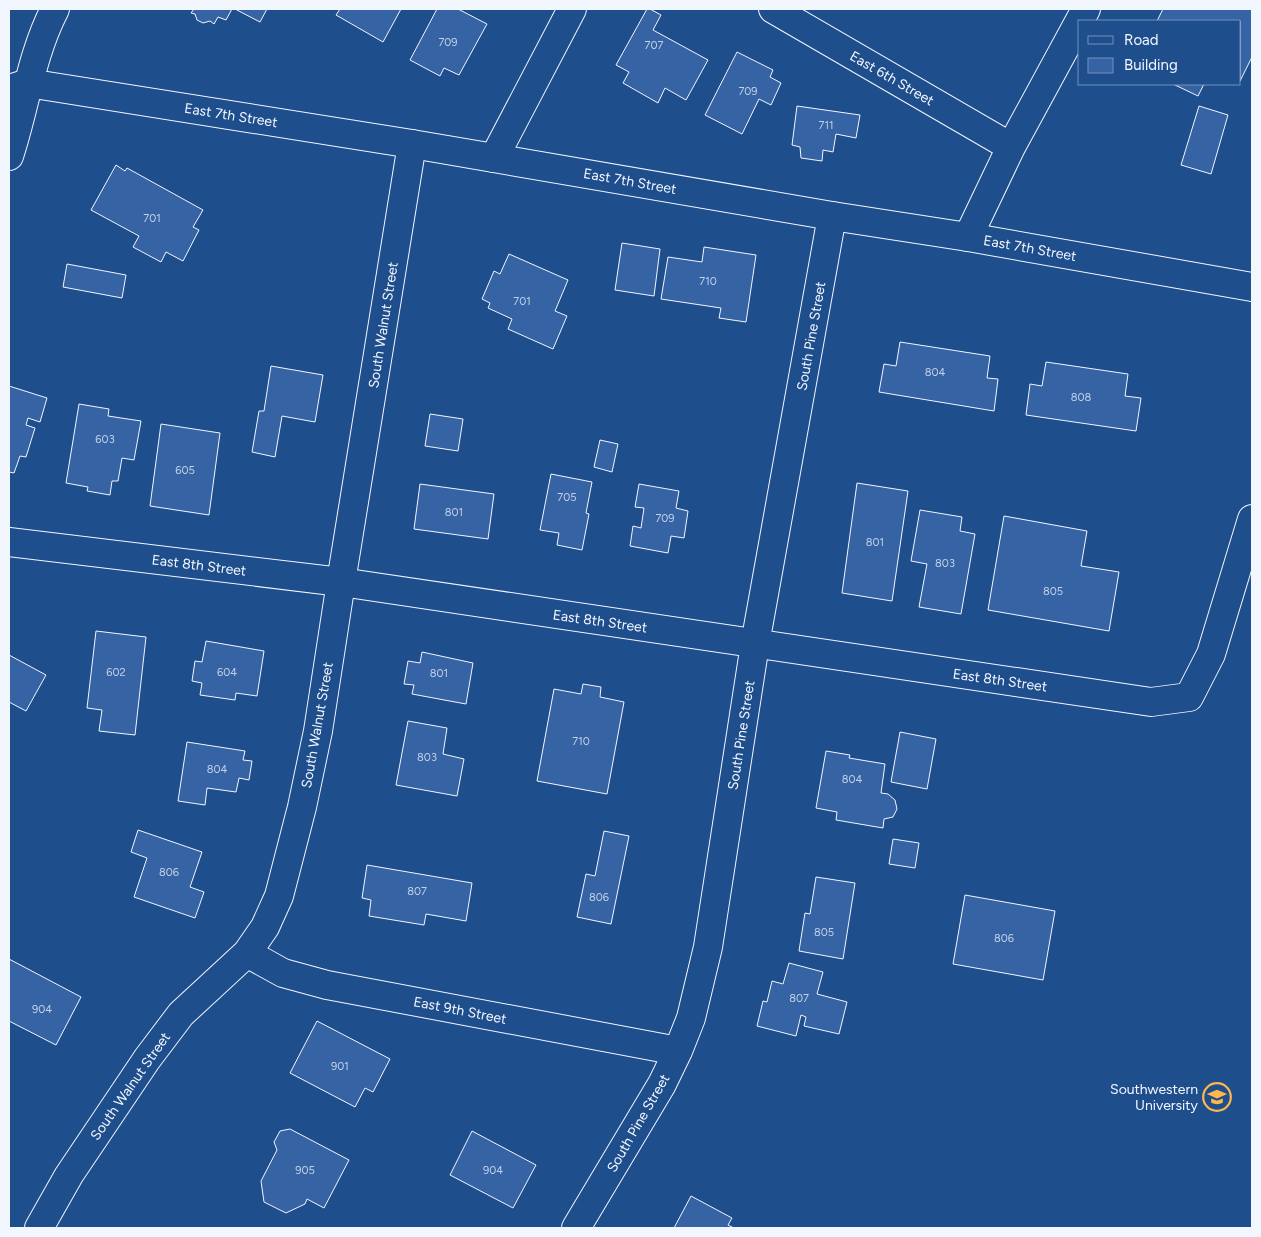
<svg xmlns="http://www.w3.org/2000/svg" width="1261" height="1237" font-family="Figtree,sans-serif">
	<rect width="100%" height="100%" fill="#1f4e8c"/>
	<!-- building -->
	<path fill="#3563a3" stroke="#f2f6ff" d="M 194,9 L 232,9 L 226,20 L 218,17 L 214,24 L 210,21 L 203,23 L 197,20 L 195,14 L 191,13 Z
		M 235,9 L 267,9 L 260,22 Z
		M 340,9 L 401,9 L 383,42 L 336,15 Z
		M 437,9 L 458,9 L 487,24 L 459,75 L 444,68 L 440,76 L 410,60 Z
		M 647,9 L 650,9 L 661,15 L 653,30 L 708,60 L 686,100 L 665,88 L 658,103 L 623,83 L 629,72 L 616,65 Z
		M 1163,9 L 1252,9 L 1252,57 L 1240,81 L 1240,21 L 1157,21 Z
		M 737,52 L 773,70 L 770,77 L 781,83 L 771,105 L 759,99 L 742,134 L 705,115 Z
		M 1173,84 L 1204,84 L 1198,96 Z
		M 797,106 L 860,115 L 856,138 L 836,134 L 833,152 L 823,150 L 822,161 L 801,158 L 800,147 L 792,145 Z
		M 1199,106 L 1228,115 L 1211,174 L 1181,165 Z
		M 116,165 L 125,171 L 127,168 L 203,210 L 193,227 L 199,230 L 183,261 L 166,252 L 161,262 L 133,247 L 139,236 L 91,210 Z
		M 622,243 L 660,249 L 654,296 L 615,290 Z
		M 704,247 L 756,255 L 746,322 L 719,318 L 721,308 L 661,299 L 668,257 L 702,262 Z
		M 509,254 L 568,280 L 555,311 L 567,316 L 553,349 L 508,329 L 512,319 L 488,308 L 490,303 L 482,299 L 494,271 L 500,274 Z
		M 67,264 L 126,275 L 122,298 L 63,287 Z
		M 900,342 L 990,356 L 987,378 L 998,379 L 994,411 L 879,392 L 884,364 L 896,366 Z
		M 1046,362 L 1128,374 L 1125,396 L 1141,398 L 1136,431 L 1026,415 L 1030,384 L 1042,386 Z
		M 271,366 L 323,375 L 315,422 L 282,416 L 275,457 L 252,452 L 259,411 L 264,411 Z
		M 9,386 L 47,398 L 40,422 L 28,418 L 26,425 L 35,428 L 26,457 L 20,456 L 14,473 L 9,472 Z
		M 79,404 L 109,409 L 108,416 L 141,421 L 134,460 L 122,458 L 118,481 L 112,481 L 110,495 L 87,491 L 88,487 L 66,483 Z
		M 430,414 L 463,419 L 458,451 L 425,446 Z
		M 161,424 L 220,433 L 209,515 L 150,506 Z
		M 600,440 L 618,444 L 612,472 L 594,467 Z
		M 551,474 L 592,482 L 586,513 L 589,514 L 582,550 L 557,545 L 559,533 L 540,530 Z
		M 857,483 L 908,491 L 892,601 L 842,593 Z
		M 420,484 L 494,494 L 488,539 L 414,529 Z
		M 639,484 L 679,491 L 676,508 L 688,511 L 684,538 L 671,536 L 668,553 L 630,546 L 633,526 L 641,528 L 644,508 L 635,507 Z
		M 920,510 L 962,517 L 960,531 L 975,534 L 961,614 L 919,607 L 927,564 L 911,561 Z
		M 1004,516 L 1087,531 L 1081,566 L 1119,572 L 1109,631 L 988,610 Z
		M 96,631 L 146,637 L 135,735 L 99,731 L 102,710 L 87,708 Z
		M 206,641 L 264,651 L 257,696 L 236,693 L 235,700 L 200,695 L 202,683 L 192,681 L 195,661 L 202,662 Z
		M 422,652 L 473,663 L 466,704 L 412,694 L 414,685 L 404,684 L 408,661 L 420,663 Z
		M 9,655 L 46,675 L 26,711 L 9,702 Z
		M 583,684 L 601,687 L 600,697 L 624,702 L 607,794 L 537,781 L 554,689 L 581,694 Z
		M 408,721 L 447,728 L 443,754 L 464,759 L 457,796 L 396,785 Z
		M 900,732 L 936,739 L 927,789 L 891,782 Z
		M 187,742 L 245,751 L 243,760 L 252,761 L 249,780 L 239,778 L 236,792 L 207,788 L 205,805 L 178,801 Z
		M 826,751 L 850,755 L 849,758 L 885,764 L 881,793 L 888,794 L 895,800 L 897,809 L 893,817 L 884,819 L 883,828 L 836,820 L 837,812 L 816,808 Z
		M 138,830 L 202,852 L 190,887 L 204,892 L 195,918 L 134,897 L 147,858 L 131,852 Z
		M 604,831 L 629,836 L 611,924 L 577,917 L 586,874 L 595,876 Z
		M 893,839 L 919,843 L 915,868 L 889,864 Z
		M 367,865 L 472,883 L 466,921 L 426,914 L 424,925 L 369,916 L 371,900 L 362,898 Z
		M 816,877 L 855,883 L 843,959 L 799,951 L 805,913 L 810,914 Z
		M 965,895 L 1055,911 L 1043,980 L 953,964 Z
		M 9,959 L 81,997 L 56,1045 L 9,1021 Z
		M 789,963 L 823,972 L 817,994 L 847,1002 L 839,1034 L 804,1026 L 806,1017 L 801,1015 L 796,1036 L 757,1026 L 763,1001 L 767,1002 L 772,981 L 783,984 Z
		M 317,1021 L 390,1059 L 373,1092 L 365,1088 L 355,1107 L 290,1073 Z
		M 290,1129 L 349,1160 L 324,1208 L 307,1199 L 305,1204 L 286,1213 L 264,1202 L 261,1181 L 277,1150 L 274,1142 L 280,1131 Z
		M 472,1131 L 536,1165 L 513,1208 L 450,1175 Z
		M 691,1196 L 732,1218 L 728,1225 L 734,1228 L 674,1228 Z"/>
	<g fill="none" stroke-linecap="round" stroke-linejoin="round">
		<defs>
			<path id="minor" d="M 773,9 L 1011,147
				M 494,158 L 572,9
				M 968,237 L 1011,147 L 1086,9
				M 9,542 L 341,582 L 1151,702 L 1189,697 L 1211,654 L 1252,519
				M 247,953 L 283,973 L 327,985 L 678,1051
				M 39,1228 L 69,1175 L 147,1059 L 181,1014 L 247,953 L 265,927 L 279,896 L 302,807 L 318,731 L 341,582 L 412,144
				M 576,1228 L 662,1084 L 678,1051 L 691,1018 L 708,947 L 755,644 L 832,216"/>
			<path id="tertiary" d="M 9,89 L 28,83 L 412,144 L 832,216 L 968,237 L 1252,287
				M 9,156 C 25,108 31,55 55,9"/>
		</defs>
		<!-- minor casing -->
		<use href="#minor" stroke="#f2f6ff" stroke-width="30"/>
		<!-- tertiary casing -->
		<use href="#tertiary" stroke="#f2f6ff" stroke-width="30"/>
		<!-- minor -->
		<use href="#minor" stroke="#1f4e8c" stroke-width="28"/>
		<!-- tertiary -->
		<use href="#tertiary" stroke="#1f4e8c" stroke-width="28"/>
	</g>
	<!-- icons -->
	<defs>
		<symbol id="university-ring" viewBox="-11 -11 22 22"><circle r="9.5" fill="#1f4e8c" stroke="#ffb74d" stroke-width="1.5"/><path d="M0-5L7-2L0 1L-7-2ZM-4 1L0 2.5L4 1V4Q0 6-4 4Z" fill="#ffb74d"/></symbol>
	</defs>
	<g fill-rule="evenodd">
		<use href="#university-ring" x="1201" y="1081" width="32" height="32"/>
	</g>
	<g text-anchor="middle" stroke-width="4" stroke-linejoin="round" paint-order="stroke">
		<!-- number labels -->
		<g font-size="11" fill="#c3d1e8">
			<text x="448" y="46">709</text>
			<text x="654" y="49">707</text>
			<text x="748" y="95">709</text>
			<text x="826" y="129">711</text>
			<text x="152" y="222">701</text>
			<text x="708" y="285">710</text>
			<text x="522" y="305">701</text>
			<text x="935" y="376">804</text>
			<text x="1081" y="401">808</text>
			<text x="105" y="443">603</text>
			<text x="185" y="474">605</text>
			<text x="567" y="501">705</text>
			<text x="454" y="516">801</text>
			<text x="665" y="522">709</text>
			<text x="875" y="546">801</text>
			<text x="945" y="567">803</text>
			<text x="1053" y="595">805</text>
			<text x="116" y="676">602</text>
			<text x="227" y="676">604</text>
			<text x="439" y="677">801</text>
			<text x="581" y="745">710</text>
			<text x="427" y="761">803</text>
			<text x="217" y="773">804</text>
			<text x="852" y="783">804</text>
			<text x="169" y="876">806</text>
			<text x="417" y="895">807</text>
			<text x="599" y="901">806</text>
			<text x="824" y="936">805</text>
			<text x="1004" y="942">806</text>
			<text x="799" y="1002">807</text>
			<text x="42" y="1013">904</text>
			<text x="340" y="1070">901</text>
			<text x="305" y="1174">905</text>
			<text x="493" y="1174">904</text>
		</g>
		<!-- street labels -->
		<g font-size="14" fill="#f2f6ff" stroke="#1f4e8c">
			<text transform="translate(892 78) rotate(30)" y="5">East 6th Street</text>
			<text transform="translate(231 115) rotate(9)" y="5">East 7th Street</text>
			<text transform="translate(630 181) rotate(10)" y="5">East 7th Street</text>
			<text transform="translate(1030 248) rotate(10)" y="5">East 7th Street</text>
			<text transform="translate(383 325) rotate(-81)" y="5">South Walnut Street</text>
			<text transform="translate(811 336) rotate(-80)" y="5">South Pine Street</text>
			<text transform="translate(199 565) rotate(7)" y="5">East 8th Street</text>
			<text transform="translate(600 621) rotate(8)" y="5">East 8th Street</text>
			<text transform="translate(1000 680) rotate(8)" y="5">East 8th Street</text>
			<text transform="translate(317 725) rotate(-80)" y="5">South Walnut Street</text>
			<text transform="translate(741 735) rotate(-81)" y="5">South Pine Street</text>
			<text transform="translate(460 1010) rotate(11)" y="5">East 9th Street</text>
			<text transform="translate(130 1086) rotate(-55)" y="5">South Walnut Street</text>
			<text transform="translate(638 1123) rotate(-60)" y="5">South Pine Street</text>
		</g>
		<!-- poi labels -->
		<g font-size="14" fill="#f2f6ff" stroke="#1f4e8c" text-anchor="end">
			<text x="1198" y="1094">Southwestern<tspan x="1198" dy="16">University</tspan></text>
		</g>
	</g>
	<!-- border -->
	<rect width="1261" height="1237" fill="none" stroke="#f2f6ff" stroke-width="20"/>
	<!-- legend -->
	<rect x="1078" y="20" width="162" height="65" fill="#1f4e8c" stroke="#7391ba"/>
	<rect x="1088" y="36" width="25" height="8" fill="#1f4e8c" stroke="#7391ba"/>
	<text x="1124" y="45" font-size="15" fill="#f2f6ff">Road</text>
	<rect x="1088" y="58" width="25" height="15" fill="#3563a3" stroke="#7391ba"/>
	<text x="1124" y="70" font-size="15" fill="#f2f6ff">Building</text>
</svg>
